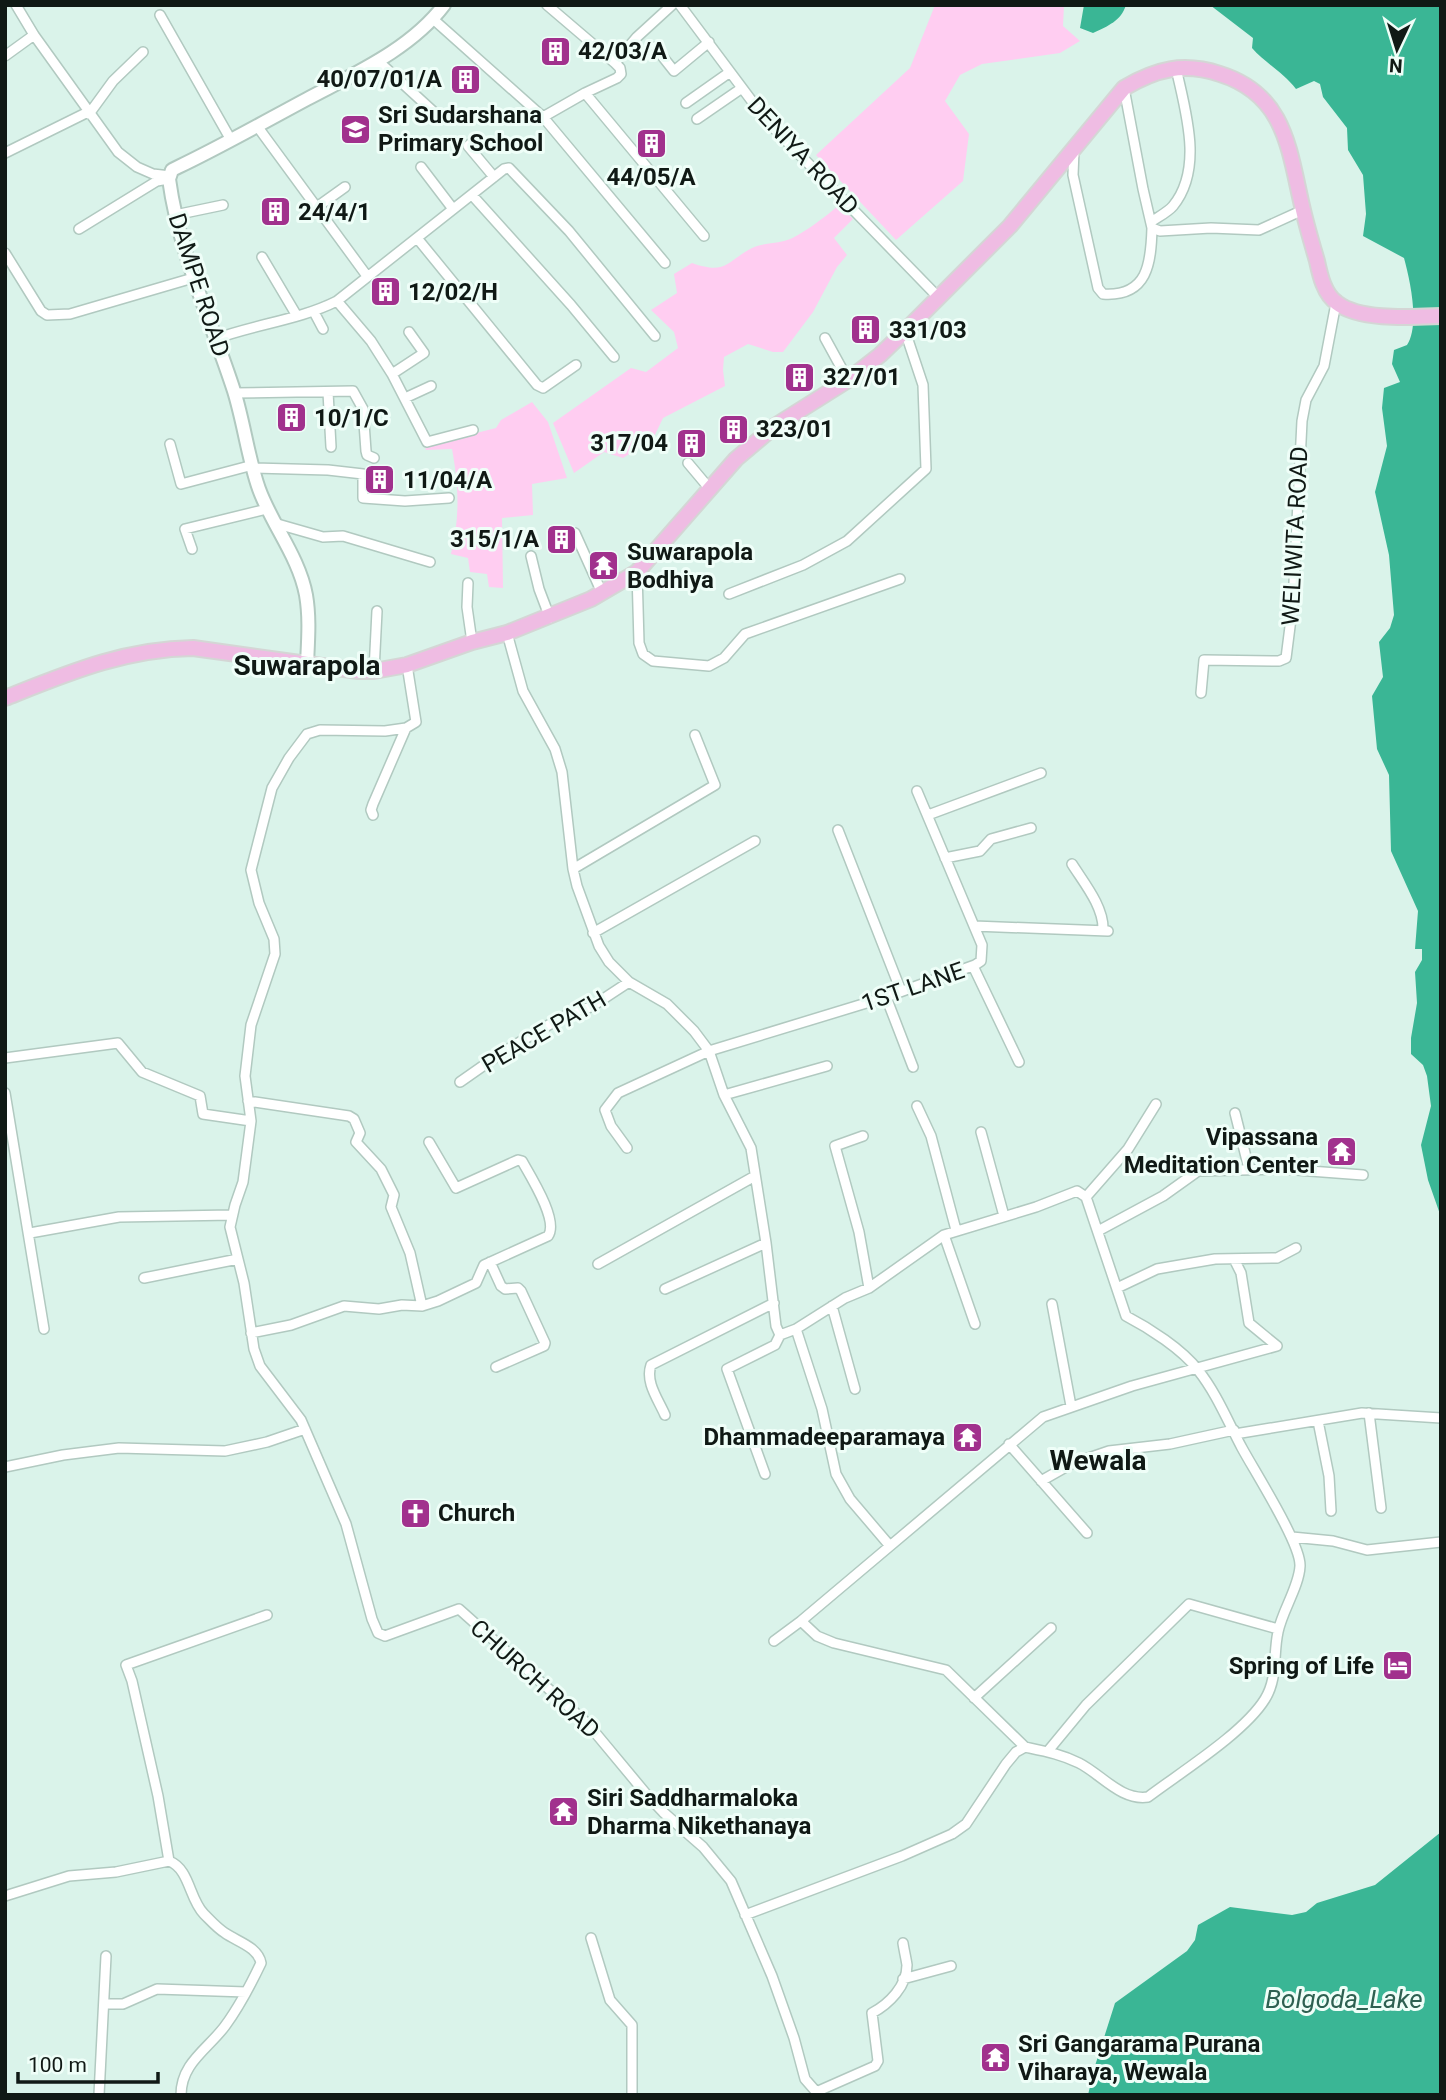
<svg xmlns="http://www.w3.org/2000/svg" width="1446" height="2100" font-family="Roboto,sans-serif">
	<rect width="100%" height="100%" fill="#daf3ea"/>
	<!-- green -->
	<path fill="#ffcdf1" d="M 935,5 L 1064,5 L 1063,26 L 1080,41 L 1060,53 L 982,64 L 960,75 L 945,101 L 969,134 L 963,181 L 896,240 L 816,155 L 910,68 Z
		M 839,205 L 853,219 L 834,238 L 847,255 L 837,267 L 813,312 L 783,352 L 773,352 L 748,344 L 724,357 L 723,370 L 725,386 L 663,418 L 653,439 L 623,458 L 604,452 L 574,473 L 553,423 L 631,368 L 646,372 L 678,348 L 674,332 L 651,310 L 677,293 L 674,274 L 692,263 C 726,275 726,262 752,248 C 763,243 773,244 784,241 C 797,239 829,214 839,205 Z
		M 532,402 L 548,422 L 567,478 L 532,484 L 533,515 L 502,518 L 503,588 L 489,587 L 487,574 L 470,572 L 468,558 L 451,554 C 460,517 459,487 452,449 L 426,450 L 425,446 L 496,428 L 501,420 Z"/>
	<!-- water -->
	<path fill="#3ab695" d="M 1084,5 L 1126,5 C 1121,21 1108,26 1093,33 L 1080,28 Z
		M 1210,5 L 1441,5 L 1441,1217 L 1428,1180 L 1421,1145 L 1431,1106 L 1427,1076 L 1423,1065 L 1411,1054 L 1411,1038 L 1417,1003 L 1415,972 L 1422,960 L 1422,949 L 1415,949 L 1418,911 L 1391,851 L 1389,775 L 1377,749 L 1372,696 L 1383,677 L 1379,642 L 1390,628 L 1394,615 L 1389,555 L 1375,492 L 1387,446 L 1382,408 L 1384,388 L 1400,382 L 1392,364 L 1394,350 L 1407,345 C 1420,325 1410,280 1404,258 L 1363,236 L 1366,214 L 1363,175 L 1348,150 L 1347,128 L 1323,97 L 1320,84 L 1314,81 L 1296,89 C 1283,72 1265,63 1252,48 L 1253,38 Z
		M 1441,1832 L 1441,2095 L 1088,2095 L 1094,2069 L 1115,2003 L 1187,1951 L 1195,1940 L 1198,1925 L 1230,1907 L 1292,1915 L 1306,1912 L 1317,1903 L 1375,1885 Z"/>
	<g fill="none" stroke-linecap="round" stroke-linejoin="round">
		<defs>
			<path id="street" d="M 16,5 L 34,35 L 118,152 L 137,167 L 153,174 L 170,176
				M 680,5 L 766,120 L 938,297
				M 160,15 L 231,140
				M 433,19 L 543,117 L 665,263
				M 655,47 L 674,71 L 709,42
				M 5,56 L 34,35
				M 377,60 L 436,114
				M 615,63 L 637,37 L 672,5
				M 1124,88 L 1143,189 L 1152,228 L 1160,231 L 1211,228 L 1259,230 L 1303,210
				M 585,93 L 704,236
				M 686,103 L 730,72
				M 89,114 L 113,81 L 143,52
				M 543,117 L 585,93 L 617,78 L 621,74 L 620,68 L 615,63 L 547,5
				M 697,119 L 742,88
				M 257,126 L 367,276
				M 475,140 L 468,146 L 494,177
				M 1074,150 L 1073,175 L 1098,288 L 1103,294 C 1148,297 1151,263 1152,228
				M 5,153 L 88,112
				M 421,167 L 453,209
				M 472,195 L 571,305 L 614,357
				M 317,207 L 345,187
				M 175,215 L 223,205
				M 1151,222 C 1158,217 1168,212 1173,206 C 1204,168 1185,110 1176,68
				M 79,229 L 157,181 L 168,179
				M 417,238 L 537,385 L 543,388 L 576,365
				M 5,253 L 41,311 L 47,315 L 70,314 L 193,278
				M 262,257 L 297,316
				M 337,301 L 371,341 L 392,374 L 427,442 L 473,430
				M 314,312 L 323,329
				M 825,338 L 848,380
				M 215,339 C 256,324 299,320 337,301 L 504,169 L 509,168 L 569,231 L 655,336
				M 392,374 L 424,353 L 409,332
				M 328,392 L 331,447
				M 234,393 L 353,391 L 363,409 L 366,451 L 367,455 L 374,458
				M 405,398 L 431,386
				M 170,444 L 181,484 L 253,465
				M 688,463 L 709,488
				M 253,468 L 328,470 L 363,474 L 363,498 L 405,501 L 449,498
				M 274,523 L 323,537 L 343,536 L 430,562
				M 575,533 L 602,593
				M 192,549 L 185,529 L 267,509
				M 531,556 L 539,589 L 550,618
				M 637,572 L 639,643 L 643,654 L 653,661 L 709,666 L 724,658 L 745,634 L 900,579
				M 468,583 L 467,607 L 472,642
				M 729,594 L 803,565 L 847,541 L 926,469 L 923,385 L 905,331
				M 507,633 L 523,691 L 555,749 L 562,772 L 573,869 L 577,886 L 599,946 L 609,962 L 629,982 L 667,1004 L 694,1031 L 709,1051 L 724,1095 L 751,1148 L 766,1243 L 776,1326 L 780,1335 L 796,1329 L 845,1298 L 869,1288 L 944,1235 L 1036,1207 L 1077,1191 L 1086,1197 L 1126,1316 C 1149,1328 1182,1349 1198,1370 C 1217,1394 1228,1422 1242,1448 C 1255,1472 1301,1544 1300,1566 C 1299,1587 1282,1611 1278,1632 C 1273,1654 1278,1678 1265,1699 C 1244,1733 1181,1772 1148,1797 C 1121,1801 1101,1774 1079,1763 C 1061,1754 1044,1751 1025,1747 L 1016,1752 L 1006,1764 L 966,1824 L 952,1834 L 902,1856 L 745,1915
				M 407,665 L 416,722 L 406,728 L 385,731 L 320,730 L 307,734 L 289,758 L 272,788 L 251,870 L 259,903 L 274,939 L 275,954 L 251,1025 L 245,1076 L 251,1121 L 243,1182 L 235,1205 L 230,1227 L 244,1283 L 254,1349 L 260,1366 L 301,1420 L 346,1524 L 372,1619 L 378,1633 L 385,1636 L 459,1609 L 588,1724 L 647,1795 L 663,1812 L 703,1847 L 731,1881 L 772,1976 L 794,2038 L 805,2079 L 819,2095
				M 374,671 L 377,611
				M 1201,693 L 1204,660 L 1279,661 L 1286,658 L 1293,603 L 1302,421 L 1306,400 L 1324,366 L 1336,303
				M 373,815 L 371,810 L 373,804 L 406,728
				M 928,815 L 1041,773
				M 838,830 L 901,991
				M 945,858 L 980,851 L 991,839 L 1031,828
				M 1072,864 C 1084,883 1104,907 1103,930
				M 573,869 L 715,785 L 695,735
				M 974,926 L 1108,931
				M 593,933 L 755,841
				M 973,966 L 1019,1062
				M 886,997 L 913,1067
				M 5,1058 L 118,1043 L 142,1072 L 200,1096 L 203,1114 L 251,1121
				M 460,1082 L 500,1054 L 538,1031 L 570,1013 L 591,1007 L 629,982
				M 5,1093 L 44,1329
				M 724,1095 L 827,1066
				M 248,1101 L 349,1116 L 354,1119 L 360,1133 L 356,1142 L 381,1169 L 394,1195 L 391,1207 L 410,1253 L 422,1306
				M 917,1106 L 931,1136 L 956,1230
				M 1235,1113 L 1249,1169
				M 981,1132 L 1004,1216
				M 863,1136 L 835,1146 L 859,1232 L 869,1288
				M 627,1148 L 611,1126 L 605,1110 L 618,1093 L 709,1051 L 886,997 L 975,965 L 981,961 L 982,945 L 917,791
				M 1086,1197 L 1128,1149 L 1156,1104
				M 1098,1231 L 1163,1196 L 1198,1171 L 1283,1169 L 1363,1175
				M 30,1233 L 119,1217 L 232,1215
				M 944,1235 L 975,1324
				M 490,1262 L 501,1286 L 505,1289 L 518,1288 L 521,1291 L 545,1343 L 544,1346 L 496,1367
				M 598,1264 L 755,1176
				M 144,1278 L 238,1259
				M 1117,1288 L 1157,1269 L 1215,1259 L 1277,1258 L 1296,1248
				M 665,1289 L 766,1243
				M 1052,1304 L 1071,1406
				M 832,1306 L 855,1389
				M 796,1329 L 822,1409 L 836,1474 L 850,1499 L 890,1546 L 1043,1417 L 1132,1386 L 1277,1346 L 1249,1323 L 1241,1273 L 1234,1259
				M 251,1333 L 291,1325 L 344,1306 L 379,1309 L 402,1305 L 422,1306 L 438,1301 L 476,1283 L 484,1265 L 548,1236 C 559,1221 531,1177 522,1161 L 518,1160 L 456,1188 L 429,1142
				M 1369,1413 L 1381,1508
				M 665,1415 C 658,1399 645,1382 651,1365 L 774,1303
				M 1318,1421 L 1329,1476 L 1331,1511
				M 1235,1434 L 1362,1413 L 1441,1418
				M 1009,1444 L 1087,1533
				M 5,1467 L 63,1455 L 119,1448 L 225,1451 L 267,1442 L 305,1429
				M 765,1474 L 727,1369 L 775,1345 L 780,1335
				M 1041,1481 L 1071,1464 L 1109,1451 L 1170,1444 L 1234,1430
				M 1292,1537 L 1333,1541 L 1367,1550 L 1441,1542
				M 801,1621 L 817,1636 L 834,1643 L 946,1670 L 1025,1747
				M 774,1641 L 801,1621 L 890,1546
				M 974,1698 L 1051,1628
				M 1048,1751 L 1086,1705 L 1189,1604 L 1278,1629
				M 5,1896 L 69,1876 L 116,1872 L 169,1861
				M 591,1938 L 610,2000 L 632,2025 L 632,2095
				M 903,1979 L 951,1966
				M 104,2004 L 123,2004 L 157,1989 L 246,1992
				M 816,2092 L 875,2066 L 878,2061 L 872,2013 C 889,2004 907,1986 907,1965 C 906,1958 904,1950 903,1943
				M 99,2095 L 106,1956
				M 181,2095 C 181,2063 208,2049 225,2026 C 239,2007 251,1984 261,1963 C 258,1947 238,1942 225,1933 C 217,1928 211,1921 204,1914 C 189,1899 190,1869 169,1861 L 158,1796 L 132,1681 L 126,1665 L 267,1615"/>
			<path id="secondary" d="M 307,664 C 308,641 310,618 306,595 C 299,557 272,525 259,489 C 248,458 244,423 234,391 C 211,320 179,253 169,179 L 172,170 L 178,167 C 222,146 264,122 307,99 C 354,74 411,49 444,5"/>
			<path id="primary" d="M 5,698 C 68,673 124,649 193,648 L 358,671 L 374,671 L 407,665 L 472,642 L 507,633 L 591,599 L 637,572 L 736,459 L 775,426 L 848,380 L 880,355 L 905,331 L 1010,226 L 1124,88 C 1156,69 1183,62 1220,74 C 1287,95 1289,152 1303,210 C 1307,227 1312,244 1317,261 C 1320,275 1324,294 1337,303 C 1360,321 1413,317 1441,316"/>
		</defs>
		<!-- street casing -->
		<use href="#street" stroke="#b1c9c0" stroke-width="12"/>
		<!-- secondary casing -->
		<use href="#secondary" stroke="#b1c9c0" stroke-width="16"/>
		<!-- primary casing -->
		<use href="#primary" stroke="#d4d6d5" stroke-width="18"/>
		<!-- street -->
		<use href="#street" stroke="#fff" stroke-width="9"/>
		<!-- secondary -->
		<use href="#secondary" stroke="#fff" stroke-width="12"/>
		<!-- primary -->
		<use href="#primary" stroke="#efbce3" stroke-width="14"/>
	</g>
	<!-- icons -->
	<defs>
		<symbol id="building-square" viewBox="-11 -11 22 22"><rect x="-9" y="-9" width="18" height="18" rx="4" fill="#a1318d" stroke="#effef8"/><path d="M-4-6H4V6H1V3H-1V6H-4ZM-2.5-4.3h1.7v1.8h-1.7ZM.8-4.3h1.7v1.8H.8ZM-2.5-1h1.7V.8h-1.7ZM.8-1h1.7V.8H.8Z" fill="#fff"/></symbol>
		<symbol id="school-square" viewBox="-11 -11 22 22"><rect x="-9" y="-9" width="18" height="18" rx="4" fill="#a1318d" stroke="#effef8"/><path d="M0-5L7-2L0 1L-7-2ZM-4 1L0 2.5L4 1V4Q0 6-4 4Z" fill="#fff"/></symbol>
		<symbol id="temple-square" viewBox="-11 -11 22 22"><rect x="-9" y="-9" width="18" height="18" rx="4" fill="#a1318d" stroke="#effef8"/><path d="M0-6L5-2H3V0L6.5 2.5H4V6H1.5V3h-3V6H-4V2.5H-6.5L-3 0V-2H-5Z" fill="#fff"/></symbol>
		<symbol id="church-square" viewBox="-11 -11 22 22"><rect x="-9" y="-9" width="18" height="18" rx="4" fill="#a1318d" stroke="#effef8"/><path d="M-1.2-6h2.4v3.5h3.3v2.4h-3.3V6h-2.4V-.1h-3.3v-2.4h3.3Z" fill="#fff"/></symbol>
		<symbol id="hotel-square" viewBox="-11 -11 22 22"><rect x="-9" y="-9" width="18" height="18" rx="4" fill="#a1318d" stroke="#effef8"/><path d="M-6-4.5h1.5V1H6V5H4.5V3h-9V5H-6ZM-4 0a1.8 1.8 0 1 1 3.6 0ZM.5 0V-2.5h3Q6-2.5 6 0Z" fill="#fff"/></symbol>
	</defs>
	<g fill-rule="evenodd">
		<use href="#building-square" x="538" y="34" width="35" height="35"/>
		<use href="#building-square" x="448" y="62" width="35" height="35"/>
		<use href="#school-square" x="338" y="112" width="35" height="35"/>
		<use href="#building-square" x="634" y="126" width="35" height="35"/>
		<use href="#building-square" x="258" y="194" width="35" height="35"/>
		<use href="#building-square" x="368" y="274" width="35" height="35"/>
		<use href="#building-square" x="848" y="312" width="35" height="35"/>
		<use href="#building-square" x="782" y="360" width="35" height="35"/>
		<use href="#building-square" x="274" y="400" width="35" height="35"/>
		<use href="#building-square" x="716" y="412" width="35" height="35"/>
		<use href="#building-square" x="674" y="426" width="35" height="35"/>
		<use href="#building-square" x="362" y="462" width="35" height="35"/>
		<use href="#building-square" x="544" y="522" width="35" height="35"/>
		<use href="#temple-square" x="586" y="548" width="35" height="35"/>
		<use href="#temple-square" x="1324" y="1134" width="35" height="35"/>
		<use href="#temple-square" x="950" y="1420" width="35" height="35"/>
		<use href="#church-square" x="398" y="1496" width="35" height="35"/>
		<use href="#hotel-square" x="1380" y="1648" width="35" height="35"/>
		<use href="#temple-square" x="546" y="1794" width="35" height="35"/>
		<use href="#temple-square" x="978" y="2040" width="35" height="35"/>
	</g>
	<g text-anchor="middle" stroke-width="6" stroke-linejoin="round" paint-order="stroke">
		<!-- poi labels -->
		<g font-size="24" font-weight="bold" fill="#101915" stroke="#effef8" text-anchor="start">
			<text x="578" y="59">42/03/A</text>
			<text x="442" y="87" text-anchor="end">40/07/01/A</text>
			<text x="378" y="123">Sri Sudarshana<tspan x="378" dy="28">Primary School</tspan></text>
			<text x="651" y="185" text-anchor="middle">44/05/A</text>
			<text x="298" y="220">24/4/1</text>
			<text x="408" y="300">12/02/H</text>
			<text x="889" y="338">331/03</text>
			<text x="823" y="385">327/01</text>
			<text x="314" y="426">10/1/C</text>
			<text x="756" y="437">323/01</text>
			<text x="668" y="451" text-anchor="end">317/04</text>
			<text x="403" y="488">11/04/A</text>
			<text x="539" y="547" text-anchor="end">315/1/A</text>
			<text x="627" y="560">Suwarapola<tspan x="627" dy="28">Bodhiya</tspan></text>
			<text x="1318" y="1145" text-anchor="end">Vipassana<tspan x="1318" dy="28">Meditation Center</tspan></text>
			<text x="945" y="1445" text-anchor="end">Dhammadeeparamaya</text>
			<text x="438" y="1521">Church</text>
			<text x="1374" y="1674" text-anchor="end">Spring of Life</text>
			<text x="587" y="1806">Siri Saddharmaloka<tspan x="587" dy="28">Dharma Nikethanaya</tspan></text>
			<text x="1018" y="2052">Sri Gangarama Purana<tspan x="1018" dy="28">Viharaya, Wewala</tspan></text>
		</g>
		<!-- street labels -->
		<g font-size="24" fill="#101915" stroke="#effef8">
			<text transform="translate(803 156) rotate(47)" y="8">DENIYA ROAD</text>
			<text transform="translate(199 285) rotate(72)" y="8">DAMPE ROAD</text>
			<text transform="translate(1295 536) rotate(-87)" y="8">WELIWITA ROAD</text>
			<text transform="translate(913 987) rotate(-19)" y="8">1ST LANE</text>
			<text transform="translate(544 1032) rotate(-30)" y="8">PEACE PATH</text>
			<text transform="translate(535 1679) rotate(42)" y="8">CHURCH ROAD</text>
		</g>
		<!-- water labels -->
		<g font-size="26" font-style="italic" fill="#2e6051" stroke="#effef8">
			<text x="1344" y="2008">Bolgoda_Lake</text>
		</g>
		<!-- quarter labels -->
		<g font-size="28" font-weight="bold" fill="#101915" stroke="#effef8">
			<text x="307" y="675">Suwarapola</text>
			<text x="1098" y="1470">Wewala</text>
		</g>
	</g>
	<!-- border -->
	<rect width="1446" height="2100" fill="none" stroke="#101915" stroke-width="14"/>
	<!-- north arrow -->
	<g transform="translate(1397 49) rotate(184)" stroke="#effef8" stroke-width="5" paint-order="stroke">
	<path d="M0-5L12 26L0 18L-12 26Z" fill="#101915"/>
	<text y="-10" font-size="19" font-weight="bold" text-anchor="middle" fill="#101915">N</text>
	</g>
	<!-- scale -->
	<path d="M18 2072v10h140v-10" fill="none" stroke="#101915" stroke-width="3.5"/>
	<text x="28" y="2072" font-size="21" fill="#101915" stroke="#effef8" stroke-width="5" paint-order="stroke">100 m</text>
</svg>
